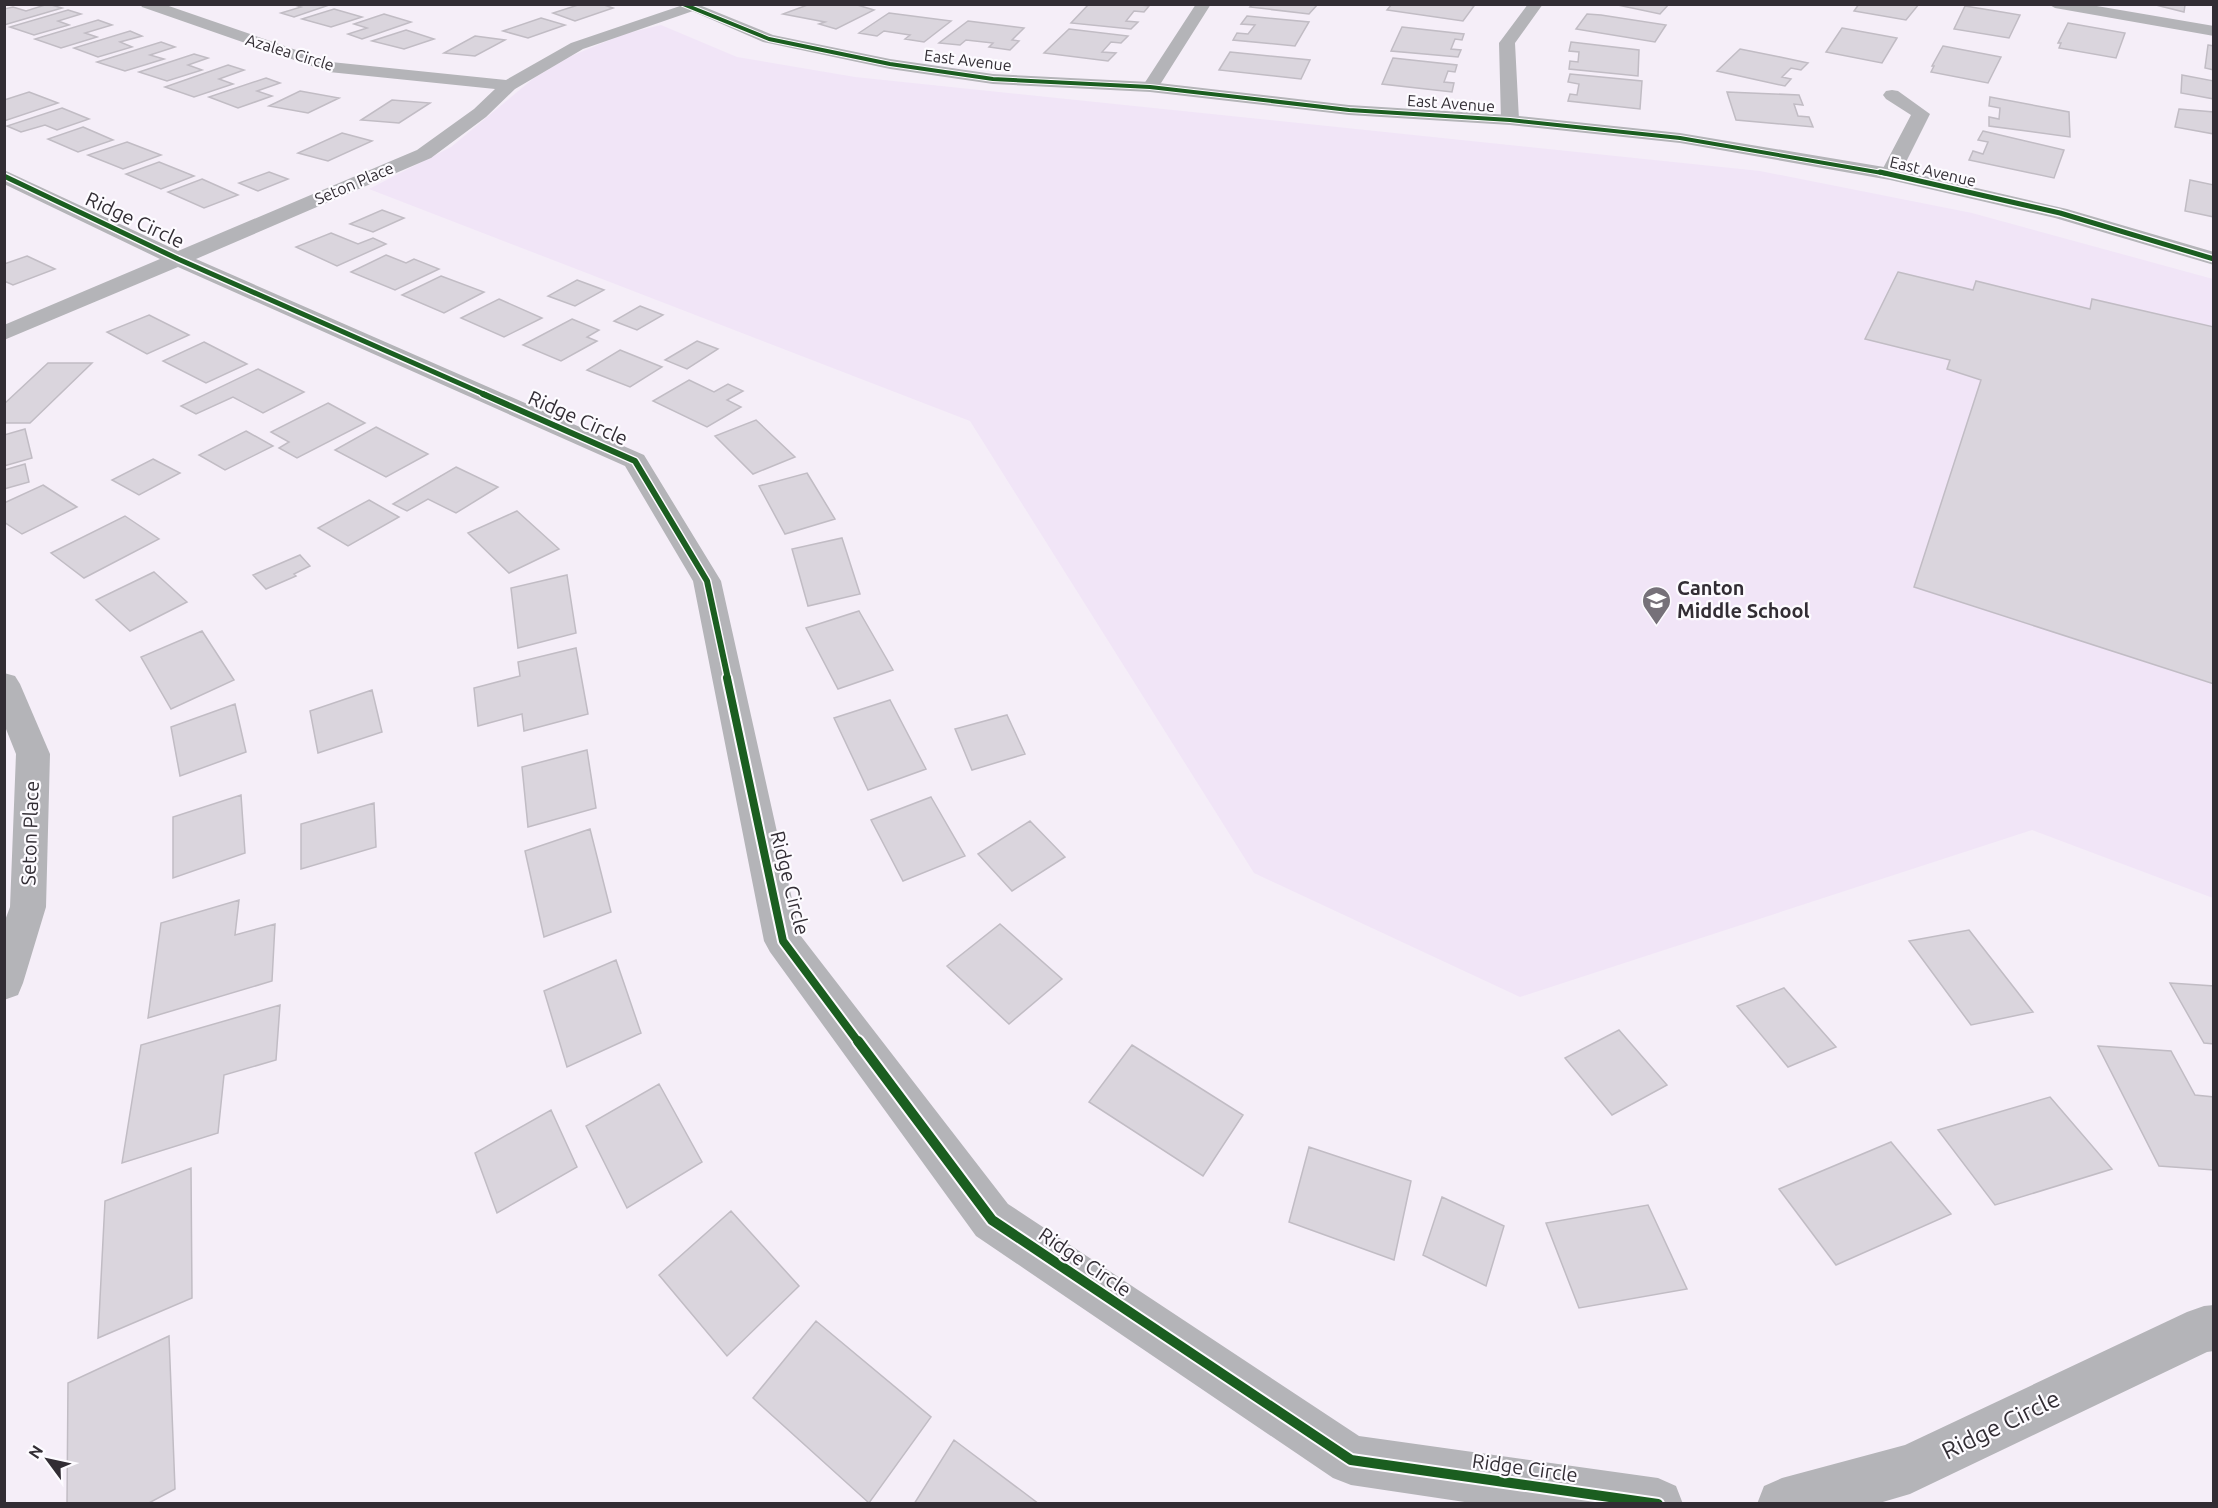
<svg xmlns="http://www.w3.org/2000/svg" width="2218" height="1508" font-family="Ubuntu,sans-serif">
	<rect width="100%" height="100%" fill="#f5eef8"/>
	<!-- built -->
	<path fill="#f1e5f7" d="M 661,25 L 737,57 L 855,77 L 1760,171 L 1972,213 L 2213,279 L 2213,898 L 2032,830 L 1520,997 L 1254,873 L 970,421 L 369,189 L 451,147 L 534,78 L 569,57 L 624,34 Z"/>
	<!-- building -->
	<path fill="#dad5dd" stroke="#c1bcc4" stroke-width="1.5" d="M 48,4 L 62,8 L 4,25 L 4,9 L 13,7 L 26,11 Z
		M 292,4 L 332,4 L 294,17 L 281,13 L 301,7 Z
		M 581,4 L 601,4 L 613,8 L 575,21 L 553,13 Z
		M 810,4 L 854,4 L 874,10 L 836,29 L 819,24 L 825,22 L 783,14 Z
		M 1089,4 L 1132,4 L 1149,6 L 1144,12 L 1134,11 L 1126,21 L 1138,22 L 1131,29 L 1071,23 Z
		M 1253,4 L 1318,4 L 1309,14 L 1250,7 Z
		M 1392,4 L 1466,4 L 1474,6 L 1463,21 L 1387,10 Z
		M 1613,4 L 1669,4 L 1660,14 Z
		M 1859,4 L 1919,4 L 1906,20 L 1854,11 Z
		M 2152,4 L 2183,4 L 2185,5 L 2184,12 Z
		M 1965,6 L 2002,12 L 2020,15 L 2009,38 L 1954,29 Z
		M 334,9 L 362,17 L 331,27 L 302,19 Z
		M 68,10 L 81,14 L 58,21 L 69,25 L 34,35 L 10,27 Z
		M 889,13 L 951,21 L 924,42 L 905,39 L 910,35 L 884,31 L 877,36 L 859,33 Z
		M 384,14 L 411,22 L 362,39 L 348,34 L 367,28 L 354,24 Z
		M 1587,14 L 1601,15 L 1666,25 L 1655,42 L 1576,29 Z
		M 1247,16 L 1309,22 L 1295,46 L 1233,40 L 1237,33 L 1248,34 L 1255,25 L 1241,24 Z
		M 541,18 L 565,25 L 528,38 L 503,31 Z
		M 98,20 L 112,25 L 85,33 L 97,37 L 61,48 L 35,39 Z
		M 968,21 L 1024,28 L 1012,40 L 1019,41 L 1010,50 L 989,47 L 993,43 L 966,40 L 960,45 L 939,43 Z
		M 2068,23 L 2125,33 L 2116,58 L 2059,48 L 2061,43 L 2058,43 Z
		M 1402,27 L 1464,34 L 1462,40 L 1455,39 L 1451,49 L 1461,50 L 1458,57 L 1391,51 Z
		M 1842,28 L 1897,38 L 1882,63 L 1826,52 Z
		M 1069,29 L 1128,36 L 1121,43 L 1111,42 L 1102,52 L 1116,53 L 1108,61 L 1044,53 Z
		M 406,30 L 434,39 L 404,49 L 372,41 Z
		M 130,31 L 142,36 L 120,42 L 132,47 L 98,57 L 74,48 Z
		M 475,36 L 505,40 L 475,56 L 444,53 Z
		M 161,42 L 175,47 L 150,55 L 164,59 L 125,71 L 97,62 Z
		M 1571,42 L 1639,50 L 1638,76 L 1569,69 L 1570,61 L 1578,62 L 1579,52 L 1569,51 Z
		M 2208,45 L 2214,46 L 2214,70 L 2205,68 Z
		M 1943,46 L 2001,57 L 1988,83 L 1931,72 L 1934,66 L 1932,66 Z
		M 1740,49 L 1780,57 L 1808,63 L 1801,70 L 1791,68 L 1782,77 L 1791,79 L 1785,86 L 1717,71 Z
		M 1230,52 L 1310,60 L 1301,79 L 1219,70 Z
		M 194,54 L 208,58 L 188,65 L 202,70 L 167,81 L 139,72 Z
		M 1393,58 L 1457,65 L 1455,72 L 1448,71 L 1444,82 L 1454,83 L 1452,92 L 1382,84 Z
		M 228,65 L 244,70 L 219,79 L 233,84 L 194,97 L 165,87 Z
		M 1570,74 L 1642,81 L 1640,109 L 1568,101 L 1570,94 L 1577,95 L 1579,84 L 1568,82 Z
		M 2182,75 L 2214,81 L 2214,99 L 2181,93 Z
		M 266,78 L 280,83 L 257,91 L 272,96 L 238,108 L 209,97 Z
		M 300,91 L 339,98 L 308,113 L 269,106 Z
		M 29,92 L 58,103 L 4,121 L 4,100 Z
		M 1727,92 L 1799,95 L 1803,105 L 1794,104 L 1798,116 L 1809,117 L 1813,127 L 1736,120 Z
		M 1990,97 L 2069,112 L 2070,137 L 1989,126 L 1989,117 L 1999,119 L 2000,108 L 1989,106 Z
		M 392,100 L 430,103 L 399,123 L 361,120 Z
		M 62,108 L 89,119 L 57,130 L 45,125 L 21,132 L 7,126 Z
		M 2179,109 L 2214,112 L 2214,134 L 2175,127 Z
		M 83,127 L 113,140 L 78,152 L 48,139 Z
		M 1983,131 L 2064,150 L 2054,178 L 1969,160 L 1973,151 L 1983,154 L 1988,142 L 1978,140 Z
		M 342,133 L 372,141 L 328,161 L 298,153 Z
		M 127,142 L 161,155 L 123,169 L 88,155 Z
		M 159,162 L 194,176 L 161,189 L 126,174 Z
		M 269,172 L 288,179 L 258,191 L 239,183 Z
		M 202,179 L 238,195 L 204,208 L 168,192 Z
		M 2190,180 L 2214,185 L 2214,217 L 2185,211 Z
		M 382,210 L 404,218 L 373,232 L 350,224 Z
		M 331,233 L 358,244 L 373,238 L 386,244 L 337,266 L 296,247 Z
		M 386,255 L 406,263 L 414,259 L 439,269 L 395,290 L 351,272 Z
		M 27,256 L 55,269 L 13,285 L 4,281 L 4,264 Z
		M 1898,272 L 1973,290 L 1976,281 L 2090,309 L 2092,299 L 2214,327 L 2214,684 L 1914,587 L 1981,380 L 1947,369 L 1950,360 L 1865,339 Z
		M 441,276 L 484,292 L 444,313 L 402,295 Z
		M 577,280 L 604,290 L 575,306 L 548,296 Z
		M 499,299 L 542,318 L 504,337 L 461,318 Z
		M 640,306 L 663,315 L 637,330 L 614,321 Z
		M 149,315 L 189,335 L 147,354 L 107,332 Z
		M 572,319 L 599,330 L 587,337 L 597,341 L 561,361 L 523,345 Z
		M 697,341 L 718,349 L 687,369 L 665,360 Z
		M 204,342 L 247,364 L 206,383 L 163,361 Z
		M 620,350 L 662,367 L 630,387 L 587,370 Z
		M 48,363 L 92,363 L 30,423 L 4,423 L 4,404 Z
		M 258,369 L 304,392 L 263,413 L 233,397 L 196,414 L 181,406 Z
		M 689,380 L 714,392 L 728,384 L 743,391 L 727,400 L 741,407 L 707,427 L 653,401 Z
		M 328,403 L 365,423 L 297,458 L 279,448 L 289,442 L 271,432 Z
		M 756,420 L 795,457 L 753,474 L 715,436 Z
		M 376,427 L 428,454 L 386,477 L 335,450 Z
		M 25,429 L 32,458 L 4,466 L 4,435 Z
		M 246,431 L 273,446 L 225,470 L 199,455 Z
		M 153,459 L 180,473 L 139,495 L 112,480 Z
		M 25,464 L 29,482 L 4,489 L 4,470 Z
		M 456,467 L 498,487 L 456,513 L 428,499 L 407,511 L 393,504 Z
		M 807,473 L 835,519 L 785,534 L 759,486 Z
		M 43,485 L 77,507 L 22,534 L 4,522 L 4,503 Z
		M 369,500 L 399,517 L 348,546 L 318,528 Z
		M 517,511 L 559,549 L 509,573 L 468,533 Z
		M 125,516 L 159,539 L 84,578 L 51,553 Z
		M 842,538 L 860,594 L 808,606 L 792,549 Z
		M 300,555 L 310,566 L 294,574 L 296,576 L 266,589 L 253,575 Z
		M 154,572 L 187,602 L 130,631 L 96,600 Z
		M 567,575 L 576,633 L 518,648 L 511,588 Z
		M 859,611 L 893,670 L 838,689 L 806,628 Z
		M 202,631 L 234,680 L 171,709 L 141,657 Z
		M 576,648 L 588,714 L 524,731 L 522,714 L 478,726 L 474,688 L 520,676 L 518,662 Z
		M 372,690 L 382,732 L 318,753 L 310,711 Z
		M 890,700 L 926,769 L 868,790 L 834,718 Z
		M 235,704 L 246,752 L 180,776 L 171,727 Z
		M 1007,715 L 1025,754 L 972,770 L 955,729 Z
		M 587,750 L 596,808 L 528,827 L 522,767 Z
		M 241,795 L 245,853 L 173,878 L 173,817 Z
		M 931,797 L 965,856 L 903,881 L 871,820 Z
		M 374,803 L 376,847 L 301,869 L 301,824 Z
		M 1030,821 L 1065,857 L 1012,891 L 978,854 Z
		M 590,829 L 611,912 L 544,937 L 525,851 Z
		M 239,900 L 235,935 L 275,924 L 272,981 L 148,1018 L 161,923 Z
		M 1000,924 L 1062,979 L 1009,1024 L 947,966 Z
		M 1969,930 L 2033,1012 L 1971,1025 L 1909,941 Z
		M 616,960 L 641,1033 L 567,1067 L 544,991 Z
		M 2170,983 L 2214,986 L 2214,1044 L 2204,1043 Z
		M 1784,988 L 1836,1047 L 1788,1067 L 1737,1006 Z
		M 280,1005 L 276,1060 L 224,1075 L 218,1133 L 122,1163 L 141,1045 Z
		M 1619,1030 L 1667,1085 L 1612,1115 L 1565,1058 Z
		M 1132,1045 L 1243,1115 L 1203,1176 L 1089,1102 Z
		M 2098,1046 L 2171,1051 L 2195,1095 L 2214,1097 L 2214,1170 L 2159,1166 Z
		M 659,1084 L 702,1162 L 627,1208 L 586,1126 Z
		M 2050,1097 L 2112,1169 L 1995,1205 L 1938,1130 Z
		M 551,1110 L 577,1167 L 497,1213 L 475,1153 Z
		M 1891,1142 L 1951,1214 L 1836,1265 L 1779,1189 Z
		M 1309,1147 L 1411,1181 L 1394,1260 L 1289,1222 Z
		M 191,1168 L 192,1298 L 98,1338 L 105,1201 Z
		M 1442,1197 L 1504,1226 L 1486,1286 L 1423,1255 Z
		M 1648,1205 L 1687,1289 L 1579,1308 L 1546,1223 Z
		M 731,1211 L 799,1286 L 727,1356 L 659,1275 Z
		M 816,1321 L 931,1417 L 869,1503 L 753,1398 Z
		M 169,1336 L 175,1489 L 147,1504 L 67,1504 L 68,1383 Z
		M 954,1440 L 1039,1504 L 914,1504 Z"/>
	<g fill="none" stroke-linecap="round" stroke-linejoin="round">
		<!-- minor -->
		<path fill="#b4b4b8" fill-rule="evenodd" d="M 140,4 L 163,4 L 331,62 L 506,80 L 571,43 L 683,5 L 693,5 L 696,8 L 693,11 L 583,49 L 515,89 L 486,117 L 431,158 L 196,259 L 644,455 L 721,581 L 800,935 L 1008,1204 L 1359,1436 L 1658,1478 L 1676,1486 L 1683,1504 L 1478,1504 L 1351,1485 L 1333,1478 L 976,1236 L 770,952 L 764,941 L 693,581 L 625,466 L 178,267 L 4,340 L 4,325 L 160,259 L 4,184 L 4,170 L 178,251 L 417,150 L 474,109 L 495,89 L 329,72 L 142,7 Z
			M 1196,4 L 1211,4 L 1156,91 L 1144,91 L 1142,87 Z
			M 1528,4 L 1543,4 L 1515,43 L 1519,120 L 1516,124 L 1504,124 L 1501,120 L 1499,43 Z
			M 2048,4 L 2085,4 L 2214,26 L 2214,36 L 2055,8 Z
			M 1892,90 L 1898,91 L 1930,114 L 1900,174 L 1897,178 L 1883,178 L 1880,174 L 1911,115 L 1886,99 L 1883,95 L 1886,91 Z
			M 4,673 L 15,676 L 20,684 L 50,754 L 46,907 L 23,983 L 18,995 L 4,1000 L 4,923 L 10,907 L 16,754 L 4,724 Z
			M 2214,1305 L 2214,1351 L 2207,1352 L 1910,1494 L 1876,1504 L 1757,1504 L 1764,1486 L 1782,1478 L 1905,1445 L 2187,1312 L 2204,1306 Z"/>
		<!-- tertiary -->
		<path fill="#b4b4b8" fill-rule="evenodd" d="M 676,4 L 697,4 L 773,35 L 890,59 L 993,74 L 1150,82 L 1349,105 L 1510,115 L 1680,133 L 1890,168 L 2067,209 L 2214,252 L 2214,265 L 2055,218 L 1890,180 L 1680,143 L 1510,125 L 1349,115 L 1150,92 L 993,84 L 890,69 L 763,42 Z"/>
		<defs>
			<path id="cycleway-far4" d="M 683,4 L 769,39 L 890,64 L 993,79 L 1150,87 L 1349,110 L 1510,120 L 1680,138 L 1888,174"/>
			<path id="cycleway-far3" d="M 1880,172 L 2060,213 L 2214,259
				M 4,176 L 178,259 L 486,395"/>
			<path id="cycleway-far2" d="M 483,394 L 635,461 L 707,581 L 728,679"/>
			<path id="cycleway-far1" d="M 727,678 L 783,941 L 859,1043"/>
			<path id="cycleway" d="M 858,1041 L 992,1220 L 1351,1460 L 1658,1504"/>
		</defs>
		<!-- cycleway-far4 casing -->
		<use href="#cycleway-far4" stroke="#fdfbff" stroke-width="6"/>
		<!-- cycleway-far3 casing -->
		<use href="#cycleway-far3" stroke="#fdfbff" stroke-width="8"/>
		<!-- cycleway-far2 casing -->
		<use href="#cycleway-far2" stroke="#fdfbff" stroke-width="9"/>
		<!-- cycleway-far1 casing -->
		<use href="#cycleway-far1" stroke="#fdfbff" stroke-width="12"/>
		<!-- cycleway casing -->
		<use href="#cycleway" stroke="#fdfbff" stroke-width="14"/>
		<!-- cycleway-far4 -->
		<use href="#cycleway-far4" stroke="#1b5e20" stroke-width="4"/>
		<!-- cycleway-far3 -->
		<use href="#cycleway-far3" stroke="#1b5e20" stroke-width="5"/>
		<!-- cycleway-far2 -->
		<use href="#cycleway-far2" stroke="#1b5e20" stroke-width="6"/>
		<!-- cycleway-far1 -->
		<use href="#cycleway-far1" stroke="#1b5e20" stroke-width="8"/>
		<!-- cycleway -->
		<use href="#cycleway" stroke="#1b5e20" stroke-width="10"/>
	</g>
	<!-- icons -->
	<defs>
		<symbol id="school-pin" viewBox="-11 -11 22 30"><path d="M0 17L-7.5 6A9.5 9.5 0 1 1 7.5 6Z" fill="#767179" stroke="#fdfbff"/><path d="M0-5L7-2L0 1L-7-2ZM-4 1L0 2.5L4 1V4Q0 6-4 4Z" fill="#fff"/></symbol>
	</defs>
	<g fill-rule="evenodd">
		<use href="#school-pin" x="1640" y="584" width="33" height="45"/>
	</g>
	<g text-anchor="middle" stroke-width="4.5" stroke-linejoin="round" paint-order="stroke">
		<!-- far-street labels -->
		<g font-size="16" fill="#322d34" stroke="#fdfbff">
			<text transform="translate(290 52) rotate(17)" y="6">Azalea Circle</text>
			<text transform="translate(968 60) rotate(7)" y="6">East Avenue</text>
			<text transform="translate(1451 103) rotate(4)" y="6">East Avenue</text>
			<text transform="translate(1933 171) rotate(13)" y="6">East Avenue</text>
			<text transform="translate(354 183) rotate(-23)" y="6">Seton Place</text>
		</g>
		<!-- street labels -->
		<g font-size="20" fill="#322d34" stroke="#fdfbff">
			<text transform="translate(135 220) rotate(25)" y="7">Ridge Circle</text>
			<text transform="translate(578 418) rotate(24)" y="7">Ridge Circle</text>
			<text transform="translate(30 833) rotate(-88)" y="7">Seton Place</text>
			<text transform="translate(790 883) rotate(76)" y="7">Ridge Circle</text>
			<text transform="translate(1085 1262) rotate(34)" y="7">Ridge Circle</text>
			<text transform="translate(1525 1468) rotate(8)" y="7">Ridge Circle</text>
		</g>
		<!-- poi labels -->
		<g font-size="20" font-weight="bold" fill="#322d34" stroke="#fdfbff" text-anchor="start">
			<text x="1677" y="595">Canton<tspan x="1677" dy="23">Middle School</tspan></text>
		</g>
		<!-- near-street labels -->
		<g font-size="24" fill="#322d34" stroke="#fdfbff">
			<text transform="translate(2001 1425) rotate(-26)" y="8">Ridge Circle</text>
		</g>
	</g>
	<!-- border -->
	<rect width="2218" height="1508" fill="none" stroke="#322d34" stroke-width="12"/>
	<!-- north arrow -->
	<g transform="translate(48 1460) rotate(303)" stroke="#fdfbff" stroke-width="4.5" paint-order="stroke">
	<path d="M0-4.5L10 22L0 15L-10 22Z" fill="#322d34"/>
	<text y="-9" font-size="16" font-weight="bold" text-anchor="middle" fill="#322d34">N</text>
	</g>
</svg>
